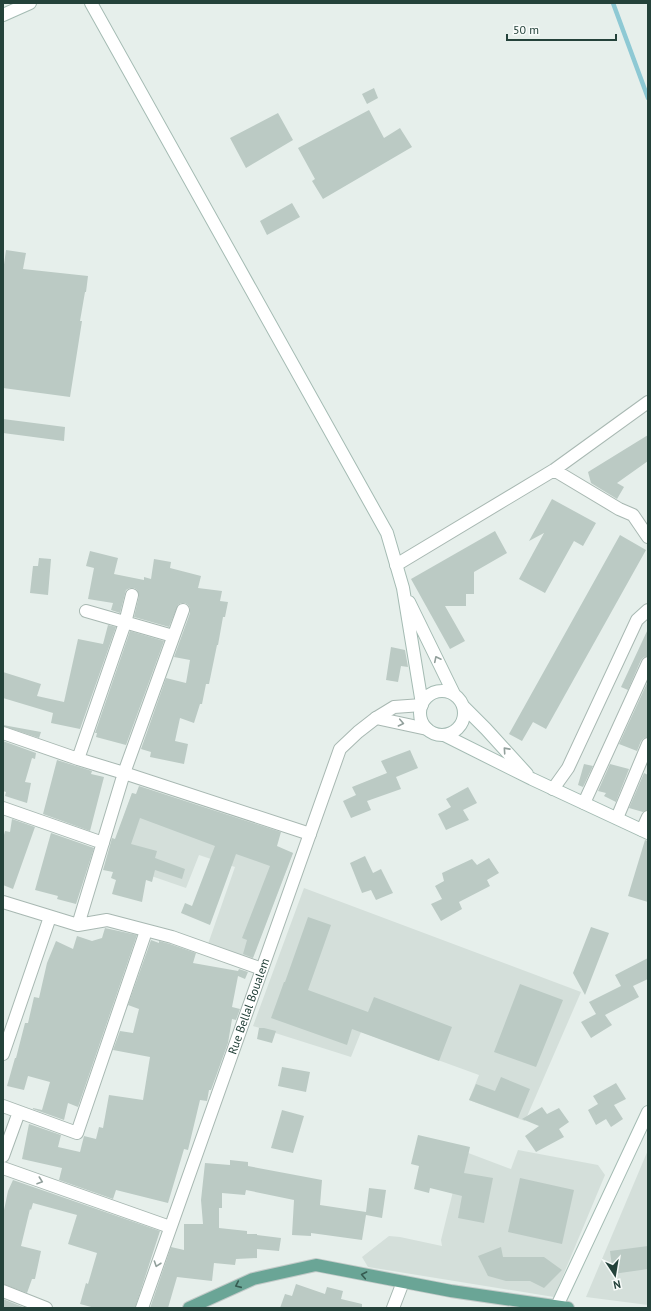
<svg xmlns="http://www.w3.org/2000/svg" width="651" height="1311" font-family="'PT Sans',sans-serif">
	<rect width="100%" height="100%" fill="#e6efeb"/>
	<!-- built -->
	<path fill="#d4dfda" d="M 132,793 L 293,853 L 252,959 L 208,944 L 235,867 L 199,855 L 186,888 L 108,861 Z
		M 304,888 L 581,992 L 525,1121 L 469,1100 L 479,1075 L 361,1032 L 351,1057 L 253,1026 Z
		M 518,1150 L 598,1165 L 605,1175 L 554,1297 L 368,1267 L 362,1257 L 389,1236 L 400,1237 L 442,1246 L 441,1240 L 463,1151 L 511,1169 Z
		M 648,1150 L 648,1305 L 586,1297 Z"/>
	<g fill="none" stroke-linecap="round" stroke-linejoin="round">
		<!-- stream -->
		<path stroke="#8ec9d4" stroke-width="4.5" d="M 613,3 L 648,98"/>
	</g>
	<!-- building -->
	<path fill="#bbcac4" d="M 374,88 L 378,98 L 367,104 L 362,94 Z
		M 369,110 L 384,138 L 400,128 L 412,147 L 323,199 L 312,181 L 315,179 L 298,148 Z
		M 278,113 L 293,140 L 246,168 L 230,138 Z
		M 292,203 L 300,217 L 267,235 L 260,221 Z
		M 6,250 L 26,253 L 23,269 L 88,276 L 86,292 L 85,292 L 80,321 L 82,321 L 70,397 L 3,388 L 3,272 Z
		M 3,419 L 65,427 L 64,441 L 3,433 Z
		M 648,435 L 648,461 L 617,483 L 624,487 L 617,499 L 591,483 L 588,472 Z
		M 552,499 L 596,523 L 583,546 L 574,541 L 545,593 L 519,579 L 544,533 L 529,541 Z
		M 495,531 L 507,553 L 474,572 L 474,594 L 466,594 L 466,606 L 445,606 L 465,641 L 450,649 L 411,579 Z
		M 620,535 L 646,550 L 546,729 L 533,722 L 522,741 L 509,734 Z
		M 90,551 L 118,558 L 114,574 L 144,580 L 144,577 L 151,579 L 154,559 L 171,562 L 170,568 L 201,576 L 198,588 L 222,591 L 220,601 L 228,602 L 225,617 L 223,617 L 218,645 L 217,645 L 209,684 L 206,684 L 202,704 L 200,704 L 194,723 L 180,718 L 175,741 L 188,744 L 184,764 L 150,757 L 151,752 L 141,749 L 166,678 L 186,683 L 190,660 L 174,657 L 190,613 L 190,608 L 188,605 L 185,603 L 181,603 L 178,605 L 169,627 L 134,617 L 139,596 L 137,590 L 134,588 L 130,588 L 126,590 L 120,613 L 111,610 L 113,603 L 88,599 L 94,568 L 86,566 Z
		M 39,558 L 51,559 L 48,595 L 30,593 L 33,566 L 38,566 Z
		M 108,625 L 116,627 L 80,729 L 51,723 L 53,713 L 3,698 L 3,672 L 41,684 L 37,696 L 64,702 L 78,639 L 103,644 Z
		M 648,629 L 648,656 L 644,657 L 641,660 L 628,690 L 621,687 Z
		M 130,631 L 164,641 L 126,745 L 96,737 L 97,733 L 95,733 Z
		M 391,647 L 405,650 L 408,667 L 401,666 L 398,682 L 386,680 Z
		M 648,681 L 648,737 L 644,738 L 641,741 L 637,751 L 619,744 Z
		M 3,725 L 41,732 L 39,738 L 3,726 Z
		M 3,741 L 36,753 L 35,759 L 32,758 L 25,782 L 31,783 L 27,803 L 5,796 L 6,792 L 3,791 Z
		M 410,750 L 418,768 L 396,777 L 401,789 L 367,801 L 371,810 L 351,818 L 343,801 L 356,795 L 352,787 L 387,773 L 381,761 Z
		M 57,760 L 92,771 L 91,774 L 104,777 L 90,831 L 43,814 Z
		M 584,764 L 593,766 L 583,787 L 578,785 Z
		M 610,764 L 629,769 L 616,802 L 604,796 L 606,793 L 598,791 Z
		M 644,773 L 648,775 L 648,810 L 643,812 L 629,808 Z
		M 139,786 L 281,832 L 277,846 L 293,853 L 253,958 L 243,954 L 247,940 L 242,938 L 270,866 L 236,854 L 210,925 L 181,913 L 185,903 L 192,906 L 215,846 L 140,818 L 131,844 L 157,851 L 155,858 L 185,869 L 182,879 L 155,870 L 152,882 L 146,880 L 142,902 L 112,894 L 116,880 L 111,878 L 113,872 L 103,870 L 112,838 L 115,839 L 132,793 L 136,794 Z
		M 468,787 L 477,803 L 463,810 L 469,820 L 446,830 L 438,814 L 451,807 L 446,799 Z
		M 12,819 L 35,827 L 13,889 L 3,885 L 3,839 L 5,831 L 10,832 Z
		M 51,833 L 94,848 L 76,904 L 57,899 L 58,896 L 35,890 Z
		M 645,840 L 648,841 L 648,902 L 628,896 Z
		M 365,856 L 373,873 L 381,869 L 393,893 L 376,900 L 371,890 L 362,893 L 350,863 Z
		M 489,858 L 499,873 L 487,880 L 490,886 L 459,902 L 462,909 L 441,921 L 431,904 L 442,899 L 435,886 L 444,881 L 442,873 L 472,859 L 477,865 Z
		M 308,917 L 331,925 L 308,990 L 368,1012 L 374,997 L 452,1027 L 439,1061 L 352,1029 L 347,1045 L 271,1018 L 284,982 L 285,982 Z
		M 591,927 L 609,933 L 585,995 L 573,973 Z
		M 105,928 L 137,935 L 78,1107 L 68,1103 L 64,1120 L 33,1109 L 33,1108 L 42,1110 L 50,1082 L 28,1076 L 24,1090 L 7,1086 L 15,1058 L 16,1058 L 25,1023 L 28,1023 L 34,997 L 39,998 L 47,963 L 56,941 L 73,949 L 77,936 L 92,941 L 102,938 Z
		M 151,940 L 159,943 L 159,941 L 170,944 L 196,953 L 193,963 L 238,971 L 239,969 L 248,972 L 245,979 L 238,976 L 232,1007 L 240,1009 L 236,1020 L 232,1019 L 228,1043 L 211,1090 L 209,1090 L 207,1101 L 200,1100 L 188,1150 L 184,1149 L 168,1203 L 116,1190 L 113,1199 L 59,1180 L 62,1168 L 22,1159 L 29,1124 L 61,1135 L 58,1147 L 80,1152 L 84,1136 L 96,1139 L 99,1127 L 103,1128 L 109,1095 L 143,1100 L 150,1057 L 113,1050 L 120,1031 L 133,1033 L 139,1009 L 128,1005 Z
		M 648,958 L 648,979 L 633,986 L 639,997 L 605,1015 L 612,1025 L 591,1038 L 581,1022 L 596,1014 L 589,1002 L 621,986 L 615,975 Z
		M 520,984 L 563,1000 L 536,1067 L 494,1052 Z
		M 259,1028 L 264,1028 L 276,1031 L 272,1043 L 257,1039 Z
		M 282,1067 L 310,1072 L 306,1092 L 278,1086 Z
		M 501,1077 L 530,1089 L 518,1118 L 469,1100 L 476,1084 L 495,1091 Z
		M 616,1083 L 626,1099 L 614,1105 L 623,1119 L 611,1127 L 606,1119 L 596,1125 L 588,1110 L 598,1104 L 593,1096 Z
		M 542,1107 L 547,1114 L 559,1108 L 569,1122 L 559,1129 L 564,1137 L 536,1152 L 525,1136 L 539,1126 L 522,1119 Z
		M 282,1110 L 304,1116 L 293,1153 L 271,1148 Z
		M 418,1135 L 470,1147 L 464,1173 L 493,1178 L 484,1223 L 458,1218 L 462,1196 L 430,1188 L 429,1193 L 414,1189 L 419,1166 L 411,1164 Z
		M 230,1160 L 248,1162 L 248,1166 L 322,1180 L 320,1205 L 366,1212 L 369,1188 L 386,1190 L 382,1218 L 366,1215 L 362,1240 L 311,1233 L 311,1236 L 292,1235 L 294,1200 L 246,1190 L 245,1195 L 222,1193 L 222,1208 L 219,1208 L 219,1228 L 247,1231 L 247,1234 L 257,1234 L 257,1235 L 281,1238 L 279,1251 L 257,1249 L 257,1258 L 236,1259 L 235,1265 L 214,1263 L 212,1281 L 177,1277 L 168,1308 L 150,1308 L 171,1247 L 184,1250 L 184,1224 L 203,1224 L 201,1200 L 205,1163 L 230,1165 Z
		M 520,1178 L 574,1190 L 562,1244 L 508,1232 Z
		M 13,1180 L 160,1231 L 135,1308 L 95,1308 L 80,1304 L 86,1283 L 88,1284 L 97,1253 L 68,1244 L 77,1215 L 33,1203 L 31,1210 L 30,1209 L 21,1246 L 41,1251 L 35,1279 L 32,1279 L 27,1293 L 3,1284 L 3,1215 L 8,1191 Z
		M 648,1246 L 648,1269 L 613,1274 L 610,1251 Z
		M 501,1247 L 503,1257 L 544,1257 L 562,1270 L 544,1288 L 530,1281 L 506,1281 L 488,1276 L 478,1256 Z
		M 296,1284 L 325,1294 L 327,1287 L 343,1291 L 341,1299 L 362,1304 L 362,1308 L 280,1308 L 285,1294 L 292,1296 Z
		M 3,1299 L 23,1307 L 22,1308 L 3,1308 Z"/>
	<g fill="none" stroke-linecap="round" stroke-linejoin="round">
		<defs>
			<path id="minor" d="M 554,470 L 619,509 L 633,515 L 648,537
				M 396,565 L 554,470 L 648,402
				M 86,611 L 173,636
				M 3,733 L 78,759 L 124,773 L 310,834
				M 78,759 L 125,623 L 132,595
				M 553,789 L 568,768 L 637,620 L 648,610
				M 584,803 L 648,663
				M 3,808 L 103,843
				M 617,818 L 648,744
				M 642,830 L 648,817
				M 3,902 L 78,925 L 107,920 L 172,937 L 262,969
				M 78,925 L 124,773 L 183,610
				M 3,1054 L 50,917
				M 3,1106 L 77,1133 L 146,931
				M 3,1156 L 19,1112
				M 3,1168 L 170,1227
				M 3,1291 L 46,1308
				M 393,1308 L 403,1282"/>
			<g id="tertiary">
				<path d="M 376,718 L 427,729"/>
				<path id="s1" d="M 142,1308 L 340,749 L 358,732 L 376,718 L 394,707 L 422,705"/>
			</g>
			<path id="secondary" d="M 91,3 L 387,533 L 403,588 L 422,704
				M 3,15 L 30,3
				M 409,602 L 454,694
				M420 713a22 22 0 1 1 44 0a22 22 0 1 1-44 0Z
				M 463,706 L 486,729 L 527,774
				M 444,735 L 532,779 L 648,833
				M 557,1306 L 648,1112"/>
			<path id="primary" d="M 189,1308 L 253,1279 L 316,1265 L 451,1291 L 568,1308"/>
		</defs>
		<!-- minor casing -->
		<use href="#minor" stroke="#a8b8b2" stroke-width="14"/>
		<!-- tertiary casing -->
		<use href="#tertiary" stroke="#a8b8b2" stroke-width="14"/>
		<!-- secondary casing -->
		<use href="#secondary" stroke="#a4bbb3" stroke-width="14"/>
		<!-- primary casing -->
		<use href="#primary" stroke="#c2cac8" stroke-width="14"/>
		<!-- minor -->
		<use href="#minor" stroke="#fff" stroke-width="12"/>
		<!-- tertiary -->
		<use href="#tertiary" stroke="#fff" stroke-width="12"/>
		<!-- secondary -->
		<use href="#secondary" stroke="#fff" stroke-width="12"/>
		<!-- primary -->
		<use href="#primary" stroke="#6aa596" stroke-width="12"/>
	</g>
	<!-- one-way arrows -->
	<defs><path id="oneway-chevron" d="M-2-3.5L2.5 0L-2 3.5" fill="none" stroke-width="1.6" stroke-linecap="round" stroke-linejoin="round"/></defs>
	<g stroke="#92a09c">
		<use href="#oneway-chevron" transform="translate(437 659) rotate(-116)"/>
		<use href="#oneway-chevron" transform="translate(401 723) rotate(12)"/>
		<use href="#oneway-chevron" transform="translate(506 750) rotate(-132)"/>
		<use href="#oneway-chevron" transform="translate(40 1181) rotate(19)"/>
		<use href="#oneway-chevron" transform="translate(157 1264) rotate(109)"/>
	</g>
	<g stroke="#365b51">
		<use href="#oneway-chevron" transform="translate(364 1275) rotate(-169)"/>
		<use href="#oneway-chevron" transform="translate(238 1285) rotate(156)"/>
	</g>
	<g text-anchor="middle" stroke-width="4" stroke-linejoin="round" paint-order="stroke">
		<!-- street labels -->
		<g font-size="12" fill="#24423a" stroke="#f7fbf9">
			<text dy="4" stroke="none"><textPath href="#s1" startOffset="320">Rue Bellal Boualem</textPath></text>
		</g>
	</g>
	<!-- border -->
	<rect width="651" height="1311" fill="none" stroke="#24423a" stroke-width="8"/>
	<!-- north arrow -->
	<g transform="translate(615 1275) rotate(168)" stroke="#f7fbf9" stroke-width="3" paint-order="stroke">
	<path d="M0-3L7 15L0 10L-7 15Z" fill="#24423a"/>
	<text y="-6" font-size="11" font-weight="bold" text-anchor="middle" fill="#24423a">N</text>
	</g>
	<!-- scale -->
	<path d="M507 34v6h109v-6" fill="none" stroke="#24423a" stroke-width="2"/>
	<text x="513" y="34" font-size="12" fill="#24423a" stroke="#f7fbf9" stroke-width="3" paint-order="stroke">50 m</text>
</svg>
